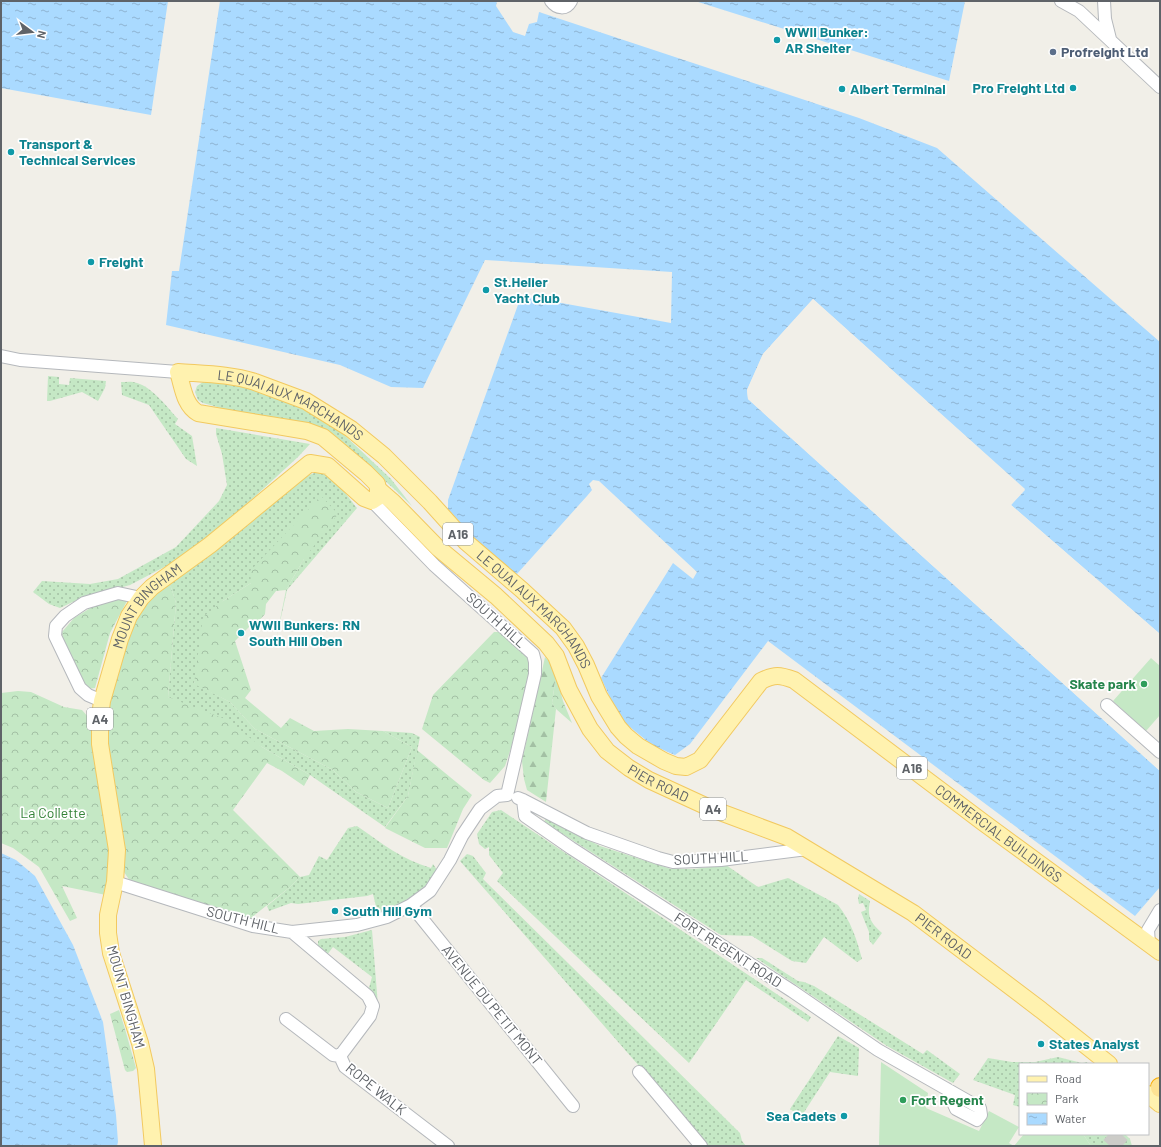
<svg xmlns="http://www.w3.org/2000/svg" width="1161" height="1147" font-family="Barlow,sans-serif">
	<defs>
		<pattern id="grass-dots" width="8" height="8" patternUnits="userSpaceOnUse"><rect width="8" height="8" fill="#c5e8c5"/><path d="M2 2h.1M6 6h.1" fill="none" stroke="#a3c0a4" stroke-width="1.8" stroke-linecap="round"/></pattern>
		<pattern id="forest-firs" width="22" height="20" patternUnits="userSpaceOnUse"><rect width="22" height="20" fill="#c5e8c5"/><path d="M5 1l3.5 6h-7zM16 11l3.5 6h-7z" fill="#a3c0a4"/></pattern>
		<pattern id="park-crowns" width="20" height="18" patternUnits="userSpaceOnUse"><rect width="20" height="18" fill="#c5e8c5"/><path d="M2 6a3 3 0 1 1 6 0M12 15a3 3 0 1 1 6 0" fill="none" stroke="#a3c0a4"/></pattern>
		<pattern id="water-ripples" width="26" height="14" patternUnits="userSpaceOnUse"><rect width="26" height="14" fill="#aadaff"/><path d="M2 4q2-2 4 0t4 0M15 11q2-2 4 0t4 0" fill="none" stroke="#8eb4d2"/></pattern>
	</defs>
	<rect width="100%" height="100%" fill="#f1efe8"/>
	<!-- grass -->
	<path fill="url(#grass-dots)" d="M 48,376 L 59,377 L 59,384 L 69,385 L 70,378 L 106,381 L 105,388 L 98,401 L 82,392 L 50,401 L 47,401 Z
		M 214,381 L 237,384 L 266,393 L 308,410 L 339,430 L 391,479 L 412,506 L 392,487 L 325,429 L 303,422 L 228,410 L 203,403 L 198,400 L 195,392 L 197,386 L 203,382 Z
		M 121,382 C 126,382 132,381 137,383 C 152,387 168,408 178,419 L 175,424 L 192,436 L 197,466 L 186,459 L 149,405 L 122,395 Z
		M 216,428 L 310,444 L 298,457 L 251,500 L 192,550 L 172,563 L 130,585 L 79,599 L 60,608 L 49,604 L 33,592 L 42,581 L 90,584 L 118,579 L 176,547 L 219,501 L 227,485 L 222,454 L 216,434 Z
		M 317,472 C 335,475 346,495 357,508 L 287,590 L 276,640 L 286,590 L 304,559 L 251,583 L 223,601 L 194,683 L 230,702 L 255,729 L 333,770 L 356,792 L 388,808 L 412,747 L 383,731 L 412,733 L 420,737 L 408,796 L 385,827 L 310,775 L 262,747 L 168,697 L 176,603 L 170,584 L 297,483 L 309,475 Z
		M 501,810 L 811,1017 L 808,1022 L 746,980 L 689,1063 L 497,881 L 503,873 L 489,855 L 489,847 L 485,849 L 479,844 L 477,834 L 492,812 Z
		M 546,818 L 600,846 L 671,869 L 694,869 L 726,865 L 758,887 L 788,878 L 838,905 C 851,921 857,940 862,959 L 857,962 L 824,937 L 806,963 L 792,961 L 752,936 L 721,935 L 544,822 Z
		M 357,826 C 381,843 403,860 431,868 L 433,864 L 437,870 L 430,882 L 409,899 L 378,915 L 373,894 L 367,896 L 298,904 L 291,903 L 269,911 L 267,906 L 290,887 L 300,877 L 309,875 L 319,856 L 327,860 L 348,828 Z
		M 467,854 L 473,856 L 486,873 L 483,879 L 740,1133 L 742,1141 L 746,1146 L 709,1146 L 460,861 Z
		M 859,894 L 870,901 C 867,917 870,922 882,933 L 873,945 L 869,940 L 869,932 L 861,912 L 866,910 L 863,903 L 859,904 L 858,899 Z
		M 372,930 L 378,1006 L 369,988 L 372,977 L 333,947 L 327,955 L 318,949 L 318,941 L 321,939 L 345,937 Z
		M 756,958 L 762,958 L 798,981 L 804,982 L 814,986 L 923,1054 L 927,1050 L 960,1074 L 953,1083 L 887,1046 Z
		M 838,1036 L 859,1048 L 858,1076 L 830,1072 L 801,1117 L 790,1109 Z
		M 1058,1057 L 1082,1063 L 1087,1062 L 1088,1064 L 1020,1064 L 1020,1107 L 1013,1105 L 1015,1095 L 973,1080 L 988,1058 L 1012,1062 L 1035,1062 Z
		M 1083,1134 L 1125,1134 L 1130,1139 L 1132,1146 L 1091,1146 Z"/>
	<!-- forest -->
	<path fill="url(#forest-firs)" d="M 545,657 L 553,665 L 556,675 L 552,703 L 556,709 L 546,802 L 527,790 L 524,779 L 522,761 Z"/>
	<!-- park -->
	<path fill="url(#park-crowns)" d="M 321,496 L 338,514 L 304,559 L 286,590 L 276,591 L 266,604 L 265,614 L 256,624 L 253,623 L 235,641 L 251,690 L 245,698 L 281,728 L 290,718 L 314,731 L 348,729 L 383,731 L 412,747 L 388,808 L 356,792 L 333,770 L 255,729 L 230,702 L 194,684 L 203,617 L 223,601 L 251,583 L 250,571 Z
		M 170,584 L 176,603 L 168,697 L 225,719 L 262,747 L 310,775 L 304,786 L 282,771 L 267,763 L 233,810 L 300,877 L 290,887 L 251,918 L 217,910 L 130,881 L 124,872 L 119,809 L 105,739 L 109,700 L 123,653 L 136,618 L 152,597 Z
		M 118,598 L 127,601 L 110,633 L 95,688 L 88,689 L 82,683 L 64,645 L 62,632 L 74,618 L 102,601 Z
		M 494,632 L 502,632 L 528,655 L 530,676 L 511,748 L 505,766 L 490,783 L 484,780 L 422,729 L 433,695 Z
		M 556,675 L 563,701 L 572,723 L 556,709 L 552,703 Z
		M 18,691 L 31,692 L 64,707 L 82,710 L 89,718 L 104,789 L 111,861 L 106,895 L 62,886 L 77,918 L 70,921 L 39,867 L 13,848 L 1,843 L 1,693 Z
		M 417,750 L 472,795 L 463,809 L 447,848 L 425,848 L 385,828 L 408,796 Z
		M 119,1010 L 125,1029 L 136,1068 L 133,1071 L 127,1072 L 125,1070 L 110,1014 Z"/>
	<!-- pitch -->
	<path fill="#c5e8c5" d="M 1151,658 L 1160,666 L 1160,715 L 1146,731 L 1113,701 Z
		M 881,1062 L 928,1093 L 926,1108 L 979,1131 L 989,1111 L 1019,1127 L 1009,1143 L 1014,1146 L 877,1146 L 879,1145 Z
		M 1024,1134 L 1083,1134 L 1091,1146 L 1014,1146 Z"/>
	<!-- water -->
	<path fill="url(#water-ripples)" d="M 1,1 L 168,1 L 151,115 L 1,88 Z
		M 220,1 L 497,1 L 496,6 L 513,32 L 525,36 L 529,24 L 537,22 L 539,12 L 859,118 L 937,148 L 1160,342 L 1160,634 L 1011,505 L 1025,490 L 813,299 L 763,354 L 747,390 L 748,399 L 1160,771 L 1160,887 L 1135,916 L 768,641 L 690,744 L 675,755 L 652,745 L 620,719 L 601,678 L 673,563 L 693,579 L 697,572 L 599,481 L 593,480 L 589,484 L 592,490 L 587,496 L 516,575 L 481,546 L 448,509 L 448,500 L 519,302 L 523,296 L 671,323 L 672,272 L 485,260 L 423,388 L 391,387 L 340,365 L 166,325 L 172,271 L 179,271 Z
		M 695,1 L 965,1 L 949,81 Z
		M 1,853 L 16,860 L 35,876 L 73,945 L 103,1022 L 116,1115 L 118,1142 L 117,1146 L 1,1146 Z"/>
	<!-- pier -->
	<path fill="#f1efe8" d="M 813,299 L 1025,489 L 1011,505 L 1160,634 L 1160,636 L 1009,507 L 1009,504 L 1022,490 L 813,302 L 765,355 L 749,390 L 750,398 L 1160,768 L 1160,771 L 748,399 L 747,390 L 763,354 Z"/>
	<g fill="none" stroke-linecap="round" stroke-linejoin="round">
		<!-- highway-tunnel -->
		<path stroke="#ccccc8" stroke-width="18" stroke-dasharray="18 9" stroke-linecap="butt" d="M 1110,1146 L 1121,1134"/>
		<defs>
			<path id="minor" d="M 551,1 C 557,9 566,10 571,1
				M 1061,1 L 1079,11 L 1160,87
				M 1104,1 L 1105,19 L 1110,39
				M 1,356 L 20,360 L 178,372
				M 102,701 L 88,695 L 80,688 L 55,636 L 56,626 L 65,616 L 84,603 L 118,593 L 141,598
				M 1107,705 L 1160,752
				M 518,798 L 523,800 L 587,833 L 658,858 L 673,862 L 721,860 L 807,849
				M 523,800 L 525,816 L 571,848 L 792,991 L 878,1050 L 980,1108 L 981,1115 L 977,1120 L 956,1109 L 947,1089
				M 115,882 L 253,926 L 292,932 L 357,925 L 387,917 L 411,905 L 430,891 L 450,860 L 462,836 L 480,809 L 497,796 L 507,795 L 535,674 L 535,662 L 533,654 L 434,565 L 372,501
				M 411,905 L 573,1106
				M 292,932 L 368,996 L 373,1006 L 370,1016 L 340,1056
				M 1149,944 L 1148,930 L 1160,910
				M 286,1019 L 333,1055 L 340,1056 L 345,1067 L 448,1146
				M 639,1072 L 701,1146"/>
			<g id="major">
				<path id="s1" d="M 378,489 L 393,502 L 437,547 L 496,596 L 546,643 L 556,656 L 569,690 L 590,729 L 607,751 L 629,768 L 649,780 L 712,809 L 787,837 L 913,913 L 1041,1010 L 1109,1064"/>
				<path d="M 1148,1094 L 1160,1104"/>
				<path id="s2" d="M 153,1146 L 146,1069 L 140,1043 L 111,953 L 108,933 L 108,915 L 115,882 L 117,850 L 100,744 L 100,717 L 102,701 L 120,639 L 129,616 L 141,598 L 152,587 L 210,545 L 310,463 L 328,466 L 364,498 L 372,501 L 378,497 L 378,489 L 377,484 L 366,473 L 323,437 L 307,431 L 198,413 C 184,405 183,387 178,372 C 204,374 231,374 255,382 L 306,401 L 351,429 L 384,456 L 430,502 L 466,542 L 522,590 L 563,628 L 576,646 L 586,665 L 599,696 L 618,727 L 626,736 L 638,746 L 664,761 L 676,766 L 686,767 L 700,760 L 761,681 C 775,674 780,675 794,680 L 984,823 L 1160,952"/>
			</g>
			<path id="highway" d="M 1160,1088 L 1160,1087"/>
		</defs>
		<!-- minor casing -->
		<use href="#minor" stroke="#b5b8bc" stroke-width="14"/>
		<!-- major casing -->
		<use href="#major" stroke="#f2c960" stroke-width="18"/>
		<!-- highway casing -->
		<use href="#highway" stroke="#f9ab00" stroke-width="20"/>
		<!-- minor -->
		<use href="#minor" stroke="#fff" stroke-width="12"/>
		<!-- major -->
		<use href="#major" stroke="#fff2af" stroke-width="16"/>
		<!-- highway -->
		<use href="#highway" stroke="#fde293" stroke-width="18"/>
	</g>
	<!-- markers -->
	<g fill="#0f9aa8" stroke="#fff" stroke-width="1.5">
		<circle cx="777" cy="40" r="4"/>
		<circle cx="1073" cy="88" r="4"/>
		<circle cx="842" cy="89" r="4"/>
		<circle cx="11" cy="152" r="4"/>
		<circle cx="91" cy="262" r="4"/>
		<circle cx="486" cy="290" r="4"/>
		<circle cx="241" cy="633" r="4"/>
		<circle cx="335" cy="911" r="4"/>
		<circle cx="1041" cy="1044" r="4"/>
		<circle cx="844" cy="1116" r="4"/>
	</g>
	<circle fill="#5c6f8a" stroke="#fff" stroke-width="1.5" cx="1053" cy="52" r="4"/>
	<g fill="#2e9e5b" stroke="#fff" stroke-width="1.5">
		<circle cx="1144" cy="684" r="4"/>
		<circle cx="903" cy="1100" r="4"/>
	</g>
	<g text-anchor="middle" stroke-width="3.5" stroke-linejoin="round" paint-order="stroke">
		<!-- shield labels -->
		<g fill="#fff" stroke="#8f9295" stroke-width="1">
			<rect x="443" y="523" width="30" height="22" rx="3"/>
			<rect x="87" y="708" width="26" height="22" rx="3"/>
			<rect x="897" y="757" width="30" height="22" rx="3"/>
			<rect x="700" y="798" width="26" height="22" rx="3"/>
		</g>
		<g font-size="13" font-weight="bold" fill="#5f6368">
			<text x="458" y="539">A16</text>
			<text x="100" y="724">A4</text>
			<text x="912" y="773">A16</text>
			<text x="713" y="814">A4</text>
		</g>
		<!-- culture labels -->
		<g font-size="14" font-weight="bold" fill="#0d838f" stroke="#fff" text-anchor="start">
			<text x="785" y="37">WWII Bunker:<tspan x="785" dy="16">AR Shelter</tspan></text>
			<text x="1065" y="93" text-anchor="end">Pro Freight Ltd</text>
			<text x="850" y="94">Albert Terminal</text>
			<text x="19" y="149">Transport &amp;<tspan x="19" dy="16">Technical Services</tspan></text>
			<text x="99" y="267">Freight</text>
			<text x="494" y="287">St.Helier<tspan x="494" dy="16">Yacht Club</tspan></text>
			<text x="249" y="630">WWII Bunkers: RN<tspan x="249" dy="16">South Hill Oben</tspan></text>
			<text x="343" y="916">South Hill Gym</text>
			<text x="1049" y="1049">States Analyst</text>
			<text x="836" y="1121" text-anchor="end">Sea Cadets</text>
		</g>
		<!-- service labels -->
		<g font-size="14" font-weight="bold" fill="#4e5e75" stroke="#fff" text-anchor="start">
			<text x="1061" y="57">Profreight Ltd</text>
		</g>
		<!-- street labels -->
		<g font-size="14" fill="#5f6368" stroke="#fff">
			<text dy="5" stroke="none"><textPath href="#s2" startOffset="1241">LE QUAI AUX MARCHANDS</textPath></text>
			<text dy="5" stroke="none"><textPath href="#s2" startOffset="561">MOUNT BINGHAM</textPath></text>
			<text dy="5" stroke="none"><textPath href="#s2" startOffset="1565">LE QUAI AUX MARCHANDS</textPath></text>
			<text transform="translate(496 620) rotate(42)" y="5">SOUTH HILL</text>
			<text dy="5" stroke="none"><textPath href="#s1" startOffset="414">PIER ROAD</textPath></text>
			<text dy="5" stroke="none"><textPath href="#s2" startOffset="2198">COMMERCIAL BUILDINGS</textPath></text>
			<text transform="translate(711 858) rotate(-3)" y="5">SOUTH HILL</text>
			<text transform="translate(243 920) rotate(14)" y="5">SOUTH HILL</text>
			<text dy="5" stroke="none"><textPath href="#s1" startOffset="739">PIER ROAD</textPath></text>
			<text transform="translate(728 950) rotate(33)" y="5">FORT REGENT ROAD</text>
			<text transform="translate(126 997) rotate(74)" y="5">MOUNT BINGHAM</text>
			<text transform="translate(492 1005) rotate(51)" y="5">AVENUE DU PETIT MONT</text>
			<text transform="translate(376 1089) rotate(39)" y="5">ROPE WALK</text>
		</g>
		<!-- leisure labels -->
		<g font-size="14" font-weight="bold" fill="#27864d" stroke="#fff" text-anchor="end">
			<text x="1136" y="689">Skate park</text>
			<text x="911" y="1105" text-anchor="start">Fort Regent</text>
		</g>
		<!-- park labels -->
		<g font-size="14" fill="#348238" stroke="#fff">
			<text x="53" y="818">La Collette</text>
		</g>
	</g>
	<!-- border -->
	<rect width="1161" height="1147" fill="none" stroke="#5f6368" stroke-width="4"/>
	<!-- legend -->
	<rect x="1019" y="1063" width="130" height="72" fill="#ffffff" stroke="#bfc1c3"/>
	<rect x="1027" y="1076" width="20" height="6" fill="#fff2af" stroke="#bfc1c3"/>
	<text x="1055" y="1083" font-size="12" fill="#5f6368">Road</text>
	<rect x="1027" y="1093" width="20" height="12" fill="url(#park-crowns)" stroke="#bfc1c3"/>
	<text x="1055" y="1103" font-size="12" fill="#5f6368">Park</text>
	<rect x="1027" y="1113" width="20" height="12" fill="url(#water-ripples)" stroke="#bfc1c3"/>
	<text x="1055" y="1123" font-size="12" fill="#5f6368">Water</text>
	<!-- north arrow -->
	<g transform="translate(32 32) rotate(105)" stroke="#ffffff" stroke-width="3" paint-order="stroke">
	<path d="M0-3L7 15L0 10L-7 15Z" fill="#5f6368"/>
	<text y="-6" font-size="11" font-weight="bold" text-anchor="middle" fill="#5f6368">N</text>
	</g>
</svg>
